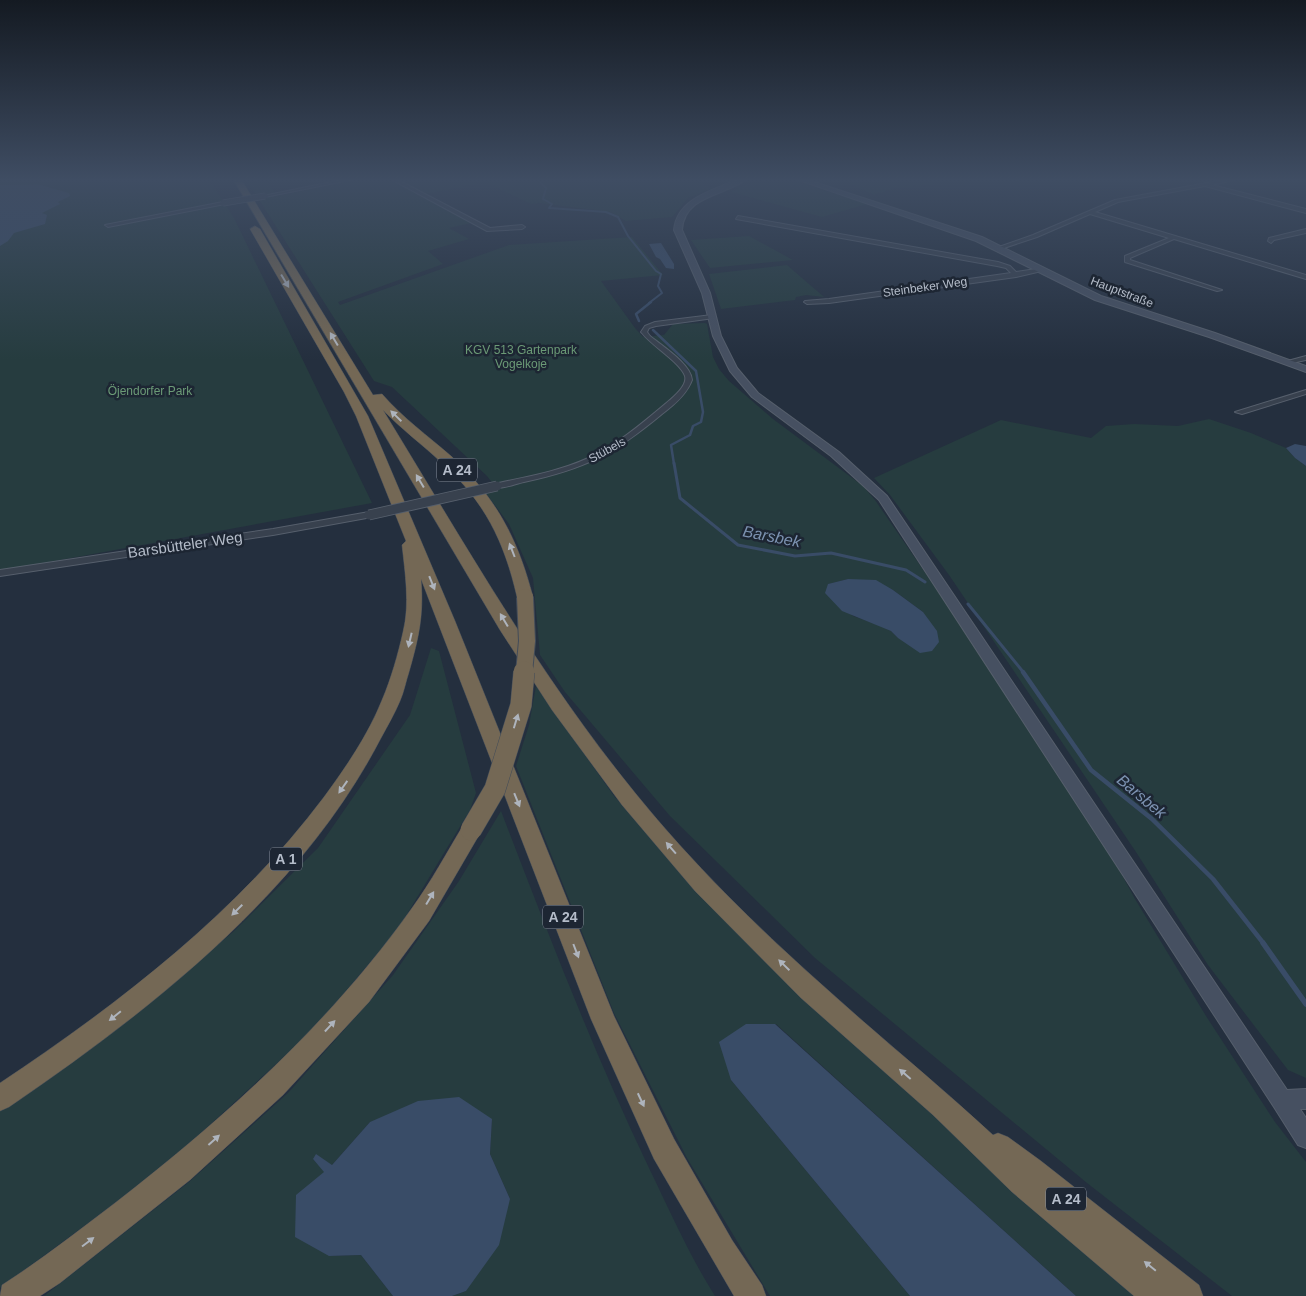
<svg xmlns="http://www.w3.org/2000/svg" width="1306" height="1296" font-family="Arial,sans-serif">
	<rect width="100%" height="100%" fill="#242f3e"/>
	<!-- green -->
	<path fill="#263c3f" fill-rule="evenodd" d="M 0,179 L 209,179 L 234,218 L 372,503 L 0,571 Z
		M 246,179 L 266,179 L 277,196 L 362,179 L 712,179 L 701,184 L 712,188 L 688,198 L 672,217 L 626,221 L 611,212 L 539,203 L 531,204 L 485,182 L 421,195 L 471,223 L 449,228 L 469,239 L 428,251 L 443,264 L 338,302 L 340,305 L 509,245 L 632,237 L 663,275 L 601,281 L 635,328 L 643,337 L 664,335 L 673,324 L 705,323 L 707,324 L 713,357 L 719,369 L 729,381 L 773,419 L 863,486 L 875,500 L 993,671 L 1091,818 L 1135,899 L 1206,1016 L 1275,1122 L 1306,1162 L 1306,1296 L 1232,1296 L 1087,1183 L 815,958 L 670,816 L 565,692 L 540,655 L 533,578 L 509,524 L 485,492 L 497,489 L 487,476 L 392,387 L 374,381 ZM 848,579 L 893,590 L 923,612 L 898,638 L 891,631 L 881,626 L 853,616 L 829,584 Z
		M 759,179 L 794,181 L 867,204 L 822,217 L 731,192 Z
		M 857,179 L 959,179 L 919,186 L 895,188 L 874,195 L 845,181 Z
		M 749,236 L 793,260 L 710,268 L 691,240 Z
		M 787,265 L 824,297 L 806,295 L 796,297 L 795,300 L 721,309 L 709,274 Z
		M 1209,419 L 1251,433 L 1286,448 L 1295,458 L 1306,466 L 1306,1078 L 1288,1070 L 1208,965 L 1136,852 L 949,575 L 890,495 L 874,478 L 1001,420 L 1091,438 L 1106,426 L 1134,424 L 1178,426 Z
		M 431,648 L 439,651 L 476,793 L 470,810 L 398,929 L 314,1029 L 163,1168 L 0,1288 L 0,1108 L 165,988 L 233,932 L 318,848 L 410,715 Z
		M 536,686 L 614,796 L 666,856 L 762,958 L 970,1148 L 1148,1296 L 1076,1296 L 776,1024 L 731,1080 L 910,1296 L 770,1296 L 687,1158 L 614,1013 L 516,766 L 529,725 Z
		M 501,811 C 547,931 593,1051 649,1168 C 670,1211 689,1255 715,1296 L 452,1296 L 466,1291 L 510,1199 L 490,1154 L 492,1119 L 370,1122 L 332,1165 L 313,1159 L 324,1171 L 329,1256 L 361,1255 L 393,1296 L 44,1296 L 189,1182 L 288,1093 L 393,975 L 459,881 Z"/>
	<!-- water -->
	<path fill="#394c67" d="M 37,184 L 69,193 L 70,196 L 58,202 L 60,204 L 42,213 L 47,215 L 45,224 L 14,233 L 8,241 L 0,246 L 0,185 Z
		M 661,243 L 674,264 L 674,269 L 666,268 L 660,259 L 656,257 L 649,244 Z
		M 1295,444 L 1306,446 L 1306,466 L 1295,458 L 1286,448 Z
		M 848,579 L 876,580 L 893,590 L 923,612 L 937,631 L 939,642 L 932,651 L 920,653 L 898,638 L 891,631 L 842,611 L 825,593 L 828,584 Z
		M 746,1024 L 775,1024 L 1076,1296 L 910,1296 L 731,1080 L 719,1042 Z
		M 459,1097 L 492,1119 L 490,1154 L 510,1199 L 499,1245 L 466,1291 L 452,1296 L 393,1296 L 361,1255 L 329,1256 L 295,1237 L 296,1195 L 324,1172 L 313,1159 L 316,1154 L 332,1165 L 370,1122 L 418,1101 Z"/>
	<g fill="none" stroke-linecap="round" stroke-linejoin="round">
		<!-- stream-far4 -->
		<path stroke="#394c67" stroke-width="2" d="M 537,179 L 546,188 L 543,199 L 552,204 L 549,208 L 606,212 L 618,217 L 628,236 L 656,271 L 661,274 L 658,286 L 662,293 L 649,303"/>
		<!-- stream-far3 -->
		<path stroke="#394c67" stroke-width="2.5" d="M 639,321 L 636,314 L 651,302
			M 653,330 L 696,371 L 703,412 L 701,422 L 693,426 L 690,435 L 671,445 L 674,464"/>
		<!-- stream-far2 -->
		<path stroke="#394c67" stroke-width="3" d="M 674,463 L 680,498 L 738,545 L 795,556 L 831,553 L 906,570 L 925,582
			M 968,604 L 1024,673"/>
		<!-- stream-far1 -->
		<path stroke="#394c67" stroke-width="4.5" d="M 1023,672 L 1091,770 L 1152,819 L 1213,879 L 1264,944"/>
		<!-- stream -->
		<path stroke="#394c67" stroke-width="5.5" d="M 1263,943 L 1306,1004"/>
		<defs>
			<path id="street" d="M 346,179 L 355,179 L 265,197 L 263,196 Z
				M 391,179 L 396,179 L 490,228 L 522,225 L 525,227 L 522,229 L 487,231 Z
				M 1228,179 L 1237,179 L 1212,185 L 1306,209 L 1306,213 L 1205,186 L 1118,202 L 1095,212 L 1306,275 L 1306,279 L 1174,239 L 1130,258 L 1130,260 L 1222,290 L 1217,291 L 1125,262 L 1125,256 L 1169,238 L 1090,214 L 1037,237 L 1001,249 L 996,248 L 1033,235 L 1115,200 Z
				M 223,202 L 225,204 L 108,227 L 105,225 Z
				M 738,216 L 998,262 L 1010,266 L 1016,272 L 1043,268 L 1046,270 L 1016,277 L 829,303 L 807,304 L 804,302 L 805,301 L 829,299 L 1011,273 L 1006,268 L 997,266 L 736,219 Z
				M 1306,229 L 1306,233 L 1274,240 L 1271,243 L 1268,241 L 1269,238 Z
				M 712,315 L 715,317 L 714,318 L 656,326 L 649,328 L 647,332 L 650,336 C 662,346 691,364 692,380 C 687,394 674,405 662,414 C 614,454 585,469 524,482 C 515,484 503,489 494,488 L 494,484 C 525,477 557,472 586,459 C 615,446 639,426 664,405 C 671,399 688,386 685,376 C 680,362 652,346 642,333 L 641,332 L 645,326 L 655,322 Z
				M 1306,356 L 1306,360 L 1287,364 L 1284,362 Z
				M 1306,390 L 1306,394 L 1242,414 L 1235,412 Z
				M 369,512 L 373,515 L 372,517 L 273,535 L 0,576 L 0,570 L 273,529 Z"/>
			<path id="secondary" d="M 739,179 L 747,179 C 725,196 684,195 682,230 L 710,293 L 721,336 L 737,368 L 758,393 L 839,452 L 887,496 L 1287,1090 L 1306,1089 L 1306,1109 L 1300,1109 L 1306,1118 L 1306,1148 L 1298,1145 L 1274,1107 L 879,500 L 831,456 L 752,397 L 730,371 L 713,336 L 702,293 L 674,230 C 677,198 714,190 739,179 Z
				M 796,179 L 805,179 L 982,237 L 1101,296 L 1215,333 L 1306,366 L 1306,372 L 1209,337 L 1095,300 L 976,241 Z"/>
			<path id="highway" d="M 233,179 L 241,179 L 373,395 L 382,394 C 403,418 428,436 451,456 C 496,497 518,539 533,597 L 531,601 L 519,601 L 517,597 C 504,541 485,502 442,463 C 423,445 401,429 383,410 C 463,541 539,675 636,794 C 691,862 755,925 820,983 C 877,1035 937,1083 993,1135 L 998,1133 L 1008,1137 L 1041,1161 L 1199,1285 L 1203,1296 L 1134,1296 L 1012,1192 L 933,1115 L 801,998 L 695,891 L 622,805 L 552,710 L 500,630 Z
				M 255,226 L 260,229 L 368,416 L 455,621 L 614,1016 L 674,1139 L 732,1240 L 762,1285 L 766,1296 L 734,1296 L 654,1159 L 591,1019 L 421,579 C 424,615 419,637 409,672 C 406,681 404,692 400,701 C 395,713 388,725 381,738 C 301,893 151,1010 9,1107 L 0,1111 L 0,1083 C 120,1003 237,913 324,797 C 346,767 368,735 382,700 C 391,679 398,654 403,632 C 410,604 405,573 402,545 L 406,541 L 356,416 L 344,392 L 250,229 Z
				M 471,822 L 478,824 L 482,830 L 429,921 L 369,1002 L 283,1095 L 190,1180 L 60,1283 L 40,1296 L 0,1296 L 2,1285 C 41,1260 78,1231 115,1203 C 226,1117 331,1022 412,908 C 431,882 447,852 464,824 Z"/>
		</defs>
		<!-- street casing -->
		<use href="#street" stroke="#565f6c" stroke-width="2"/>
		<!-- secondary casing -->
		<use href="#secondary" stroke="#565f6c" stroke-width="2"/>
		<!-- highway casing -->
		<use href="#highway" stroke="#434c59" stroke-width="1"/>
		<!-- street -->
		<use href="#street" fill="#38414e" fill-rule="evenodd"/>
		<!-- secondary -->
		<use href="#secondary" fill="#465061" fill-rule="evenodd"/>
		<!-- highway -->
		<use href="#highway" fill="#746855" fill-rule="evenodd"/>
		<defs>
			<path id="street-bridge-far1" d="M 223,203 L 265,196"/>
			<path id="street-bridge" d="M 369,515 L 497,486"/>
			<path id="highway-bridge-far1" d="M 524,673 L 527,641 L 525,597"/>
			<path id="highway-bridge" d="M 471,830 L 495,789 L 521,705 L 524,672"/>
		</defs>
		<!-- street-bridge-far1 casing -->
		<use href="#street-bridge-far1" stroke="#565f6c" stroke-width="7" stroke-linecap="butt"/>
		<!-- street-bridge casing -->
		<use href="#street-bridge" stroke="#565f6c" stroke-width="11" stroke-linecap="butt"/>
		<!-- highway-bridge-far1 casing -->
		<use href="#highway-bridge-far1" stroke="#434c59" stroke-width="18" stroke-linecap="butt"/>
		<!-- highway-bridge casing -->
		<use href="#highway-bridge" stroke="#434c59" stroke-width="22" stroke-linecap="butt"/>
		<!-- street-bridge-far1 -->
		<use href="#street-bridge-far1" stroke="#38414e" stroke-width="5.5"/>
		<!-- street-bridge -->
		<use href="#street-bridge" stroke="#38414e" stroke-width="9"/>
		<!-- highway-bridge-far1 -->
		<use href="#highway-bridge-far1" stroke="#746855" stroke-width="16"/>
		<!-- highway-bridge -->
		<use href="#highway-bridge" stroke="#746855" stroke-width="21"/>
	</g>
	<!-- one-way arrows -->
	<defs><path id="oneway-solid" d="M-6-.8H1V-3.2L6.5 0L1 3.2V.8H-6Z" transform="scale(1.25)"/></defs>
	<g fill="#aeb4bd">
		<use href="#oneway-solid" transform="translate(285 281) rotate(59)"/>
		<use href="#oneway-solid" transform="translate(334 339) rotate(-121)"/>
		<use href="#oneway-solid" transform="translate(396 416) rotate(-136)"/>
		<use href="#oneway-solid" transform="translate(420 481) rotate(-121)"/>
		<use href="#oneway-solid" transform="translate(512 550) rotate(-111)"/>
		<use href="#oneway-solid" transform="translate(432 583) rotate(68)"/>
		<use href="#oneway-solid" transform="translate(504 620) rotate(-121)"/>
		<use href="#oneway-solid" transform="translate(410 640) rotate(103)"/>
		<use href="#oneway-solid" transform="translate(516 721) rotate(-73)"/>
		<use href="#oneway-solid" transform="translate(343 787) rotate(125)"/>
		<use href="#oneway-solid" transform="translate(517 800) rotate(68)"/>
		<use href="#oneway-solid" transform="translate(671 848) rotate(-131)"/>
		<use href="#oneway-solid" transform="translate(430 898) rotate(-59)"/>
		<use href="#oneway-solid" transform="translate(237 910) rotate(135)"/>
		<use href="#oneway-solid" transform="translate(576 951) rotate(69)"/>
		<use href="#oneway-solid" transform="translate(784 965) rotate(-136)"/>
		<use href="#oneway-solid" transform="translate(115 1016) rotate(141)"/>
		<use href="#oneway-solid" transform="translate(330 1026) rotate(-47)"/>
		<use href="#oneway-solid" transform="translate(905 1074) rotate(-139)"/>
		<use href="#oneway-solid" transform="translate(641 1100) rotate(65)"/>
		<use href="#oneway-solid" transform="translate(214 1140) rotate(-42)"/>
		<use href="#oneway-solid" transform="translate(88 1242) rotate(-37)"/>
		<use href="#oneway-solid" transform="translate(1150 1266) rotate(-141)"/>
	</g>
	<!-- sky -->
	<linearGradient id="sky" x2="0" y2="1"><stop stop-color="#141a22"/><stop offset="0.5" stop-color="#3f4d63"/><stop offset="1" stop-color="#3f4d63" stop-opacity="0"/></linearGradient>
	<rect width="1306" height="360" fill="url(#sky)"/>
	<g text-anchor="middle" stroke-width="5" stroke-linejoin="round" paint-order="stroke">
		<!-- far-street labels -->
		<g font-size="12" fill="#b4bcc9" stroke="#1d2633">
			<text transform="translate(925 287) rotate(-8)" y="4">Steinbeker Weg</text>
			<text transform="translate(1122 292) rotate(21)" y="4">Hauptstraße</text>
			<text transform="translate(607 450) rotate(-29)" y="4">Stübels</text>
		</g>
		<!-- far-park labels -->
		<g font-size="12" fill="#6b9a76" stroke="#1d2633">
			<text x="521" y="354">KGV 513 Gartenpark<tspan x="521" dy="14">Vogelkoje</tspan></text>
			<text x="150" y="395">Öjendorfer Park</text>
		</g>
		<!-- shield labels -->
		<g fill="#1d2633" stroke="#878f9c" stroke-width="1">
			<rect x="437" y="458.5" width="40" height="23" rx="4"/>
			<rect x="270" y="847.5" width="32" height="23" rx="4"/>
			<rect x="543" y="905.5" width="40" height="23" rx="4"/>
			<rect x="1046" y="1187.5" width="40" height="23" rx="4"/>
		</g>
		<g font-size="14" font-weight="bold" fill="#b4bcc9">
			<text x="457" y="475">A 24</text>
			<text x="286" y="864">A 1</text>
			<text x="563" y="922">A 24</text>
			<text x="1066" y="1204">A 24</text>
		</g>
		<!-- street labels -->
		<g font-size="15" fill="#b4bcc9" stroke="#1d2633">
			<text transform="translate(185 545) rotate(-8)" y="5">Barsbütteler Weg</text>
		</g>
		<!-- water labels -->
		<g font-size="16" font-style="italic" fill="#7c92b1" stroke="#1d2633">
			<text transform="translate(772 536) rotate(11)" y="6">Barsbek</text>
			<text transform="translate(1142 796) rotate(40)" y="6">Barsbek</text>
		</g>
	</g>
</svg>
